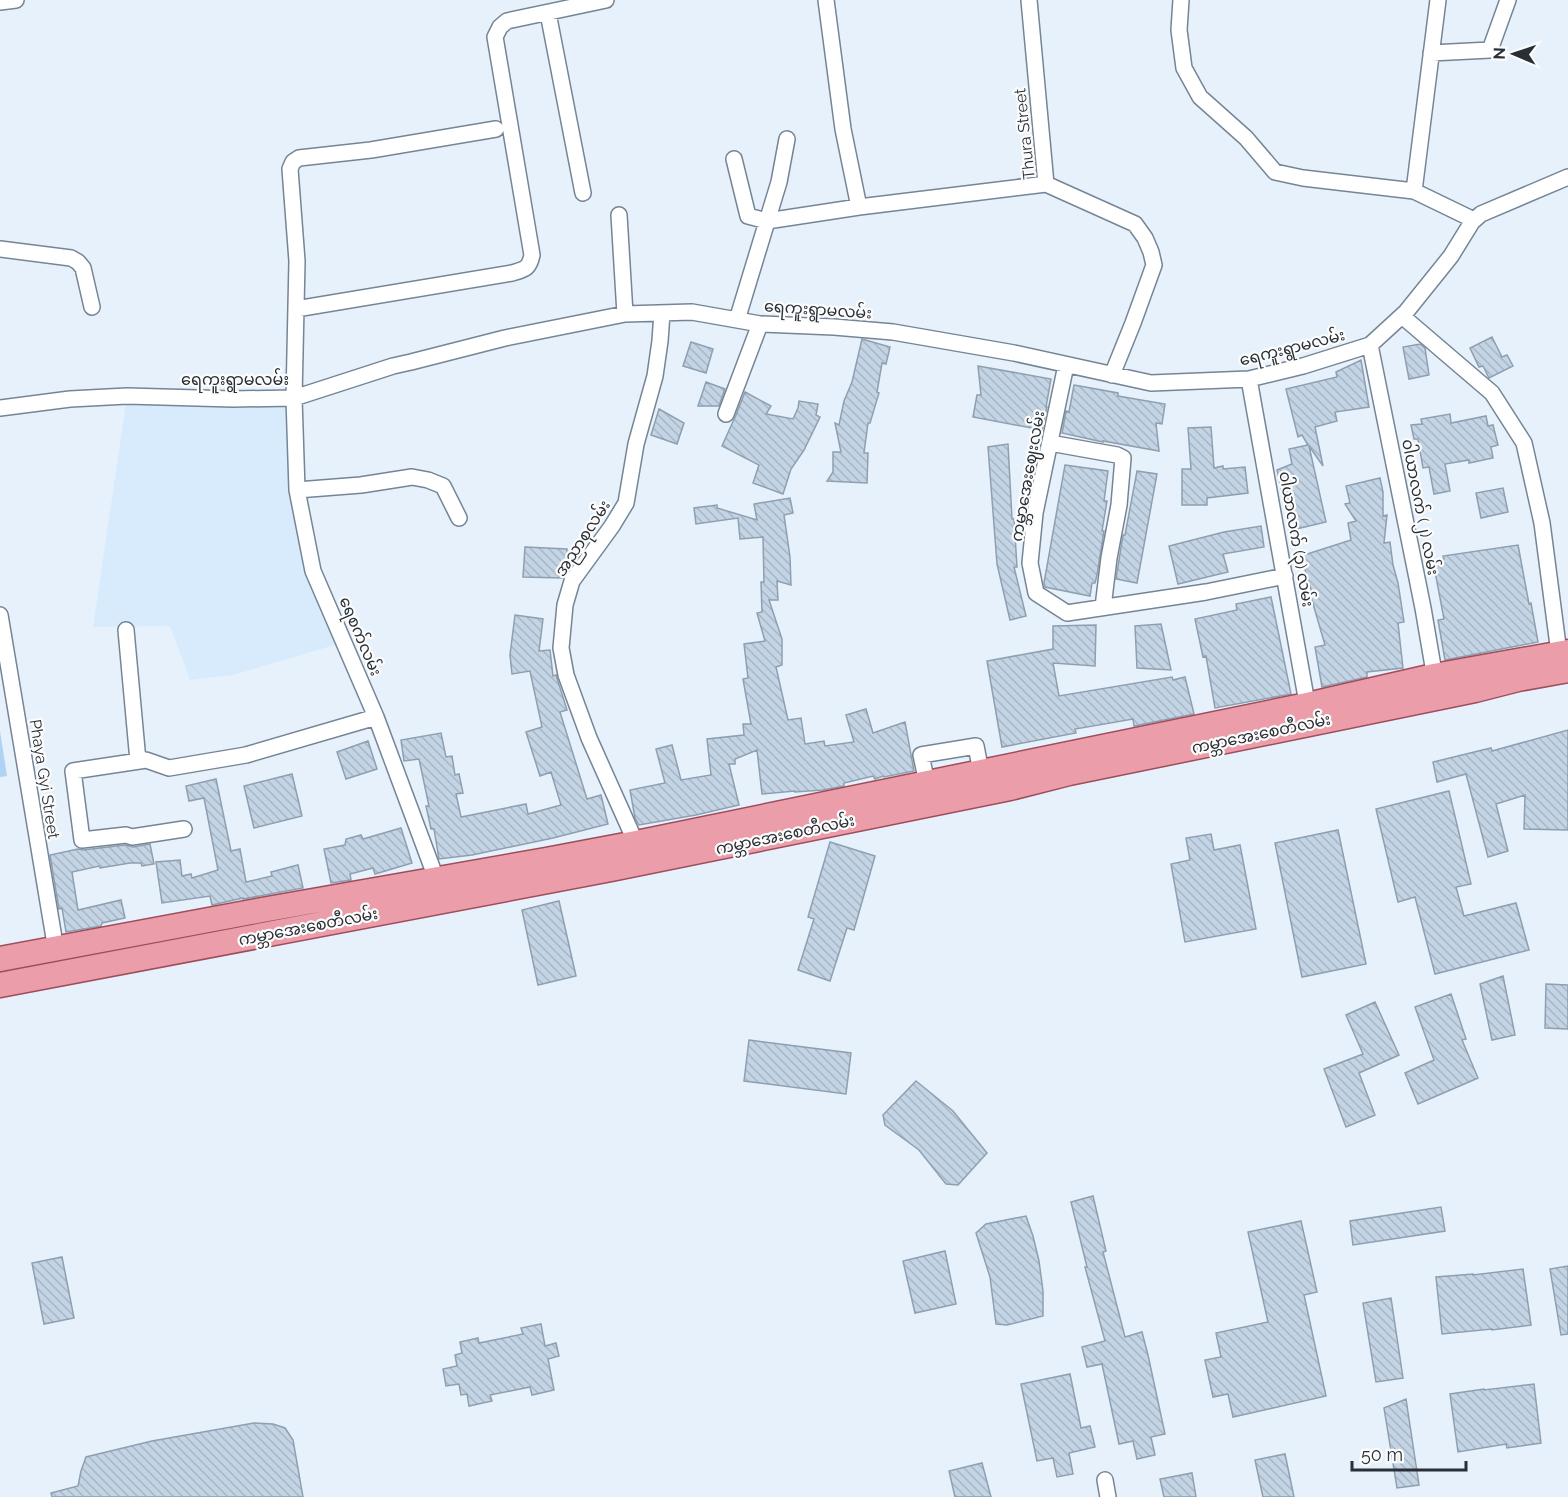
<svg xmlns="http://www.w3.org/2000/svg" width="1568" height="1497" font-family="Raleway,'Noto Sans Myanmar',sans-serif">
	<defs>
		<pattern id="building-back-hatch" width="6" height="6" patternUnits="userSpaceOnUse" patternTransform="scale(1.5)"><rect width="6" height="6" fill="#c3d4e5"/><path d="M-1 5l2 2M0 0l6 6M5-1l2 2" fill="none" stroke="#a8b6c5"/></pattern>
	</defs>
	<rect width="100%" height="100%" fill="#e6f1fb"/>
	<!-- built -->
	<path fill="#d8ebfd" d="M 127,396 L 294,398 L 313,571 L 338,644 L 233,675 L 190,680 L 170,626 L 93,627 Z"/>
	<!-- green -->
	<path fill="#b0d2f4" d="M 0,731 L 7,776 L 0,777 Z"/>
	<!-- building -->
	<path fill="url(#building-back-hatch)" stroke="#8e9fb0" stroke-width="1.5" d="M 1492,337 L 1502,357 L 1507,355 L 1513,366 L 1489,378 L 1483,366 L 1479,367 L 1470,348 Z
		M 862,339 L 890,347 L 886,364 L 882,363 L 877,392 L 879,393 L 870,423 L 868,423 L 864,453 L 868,453 L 867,483 L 827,481 L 833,472 L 833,452 L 841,452 L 835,423 L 839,425 L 844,401 L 852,382 Z
		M 691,342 L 713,349 L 706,373 L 683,366 Z
		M 1420,344 L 1425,348 L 1429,375 L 1409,379 L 1403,347 Z
		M 1361,360 L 1369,407 L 1335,412 L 1337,421 L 1315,427 L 1323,466 L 1309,446 L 1326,522 L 1296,529 L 1289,498 L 1284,500 L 1277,470 L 1292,464 L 1289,449 L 1308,445 L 1302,435 L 1298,437 L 1286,389 L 1337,377 L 1336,372 Z
		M 978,366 L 1051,379 L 1046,407 L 1047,407 L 1042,430 L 973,417 L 977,395 L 981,395 Z
		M 706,382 L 725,389 L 719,406 L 698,406 Z
		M 1074,385 L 1118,393 L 1118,396 L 1165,404 L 1162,424 L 1156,423 L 1159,451 L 1103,441 L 1103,442 L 1062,433 L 1066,411 L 1069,412 Z
		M 745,392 L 771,406 L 766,414 L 793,419 L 798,408 L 799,401 L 818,404 L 816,415 L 820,417 L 804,450 L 791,469 L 783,494 L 753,483 L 759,465 L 722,446 L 736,415 Z
		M 659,409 L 684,423 L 677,444 L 651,435 Z
		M 1450,414 L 1451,423 L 1486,416 L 1488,426 L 1493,425 L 1498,445 L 1491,447 L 1493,458 L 1469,463 L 1469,460 L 1445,464 L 1450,491 L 1434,494 L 1429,467 L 1423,468 L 1418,439 L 1414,439 L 1411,425 L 1422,424 L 1421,419 Z
		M 1211,427 L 1214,468 L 1223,466 L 1223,469 L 1245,467 L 1248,493 L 1207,498 L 1207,505 L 1182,505 L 1182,469 L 1191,469 L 1188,428 Z
		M 1008,444 L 1012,519 L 1014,519 L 1017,567 L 1014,567 L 1026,616 L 1010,620 L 997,564 L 988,447 Z
		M 1065,465 L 1108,471 L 1104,501 L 1107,501 L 1102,531 L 1104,531 L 1097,575 L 1095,583 L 1092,583 L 1090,596 L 1045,587 L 1044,583 Z
		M 1137,471 L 1157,474 L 1137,583 L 1116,579 L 1123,535 L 1125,535 Z
		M 1380,478 L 1383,492 L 1383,516 L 1387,515 L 1384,543 L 1390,542 L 1393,565 L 1398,583 L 1404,622 L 1398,623 L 1403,668 L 1367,672 L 1367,677 L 1322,687 L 1315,647 L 1325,645 L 1311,597 L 1313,596 L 1301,556 L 1351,540 L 1348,523 L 1356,521 L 1345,504 L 1350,503 L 1346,486 Z
		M 1503,488 L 1508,512 L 1481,518 L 1476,493 Z
		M 790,498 L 793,513 L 784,515 L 790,557 L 791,585 L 777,581 L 778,600 L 769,600 L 782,639 L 782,665 L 776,667 L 788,720 L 801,718 L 805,744 L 824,741 L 825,746 L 854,742 L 846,715 L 866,709 L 873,733 L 905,722 L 914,771 L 884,777 L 883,776 L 875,779 L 873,776 L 844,783 L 844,786 L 823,790 L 795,792 L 795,791 L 762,794 L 757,750 L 735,759 L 735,764 L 729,764 L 739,805 L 696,815 L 639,825 L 635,818 L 630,790 L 665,783 L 656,749 L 672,745 L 681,780 L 711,775 L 707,739 L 744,735 L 743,724 L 751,724 L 743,679 L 748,678 L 744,644 L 765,641 L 757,613 L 762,612 L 761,582 L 764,582 L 763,537 L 740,539 L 738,518 L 696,524 L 694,508 L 717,505 L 717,508 L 757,520 L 754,504 Z
		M 1261,526 L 1264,547 L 1223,554 L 1228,572 L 1178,584 L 1169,546 L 1224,532 Z
		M 1518,545 L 1529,604 L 1531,603 L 1538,642 L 1445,660 L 1438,620 L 1444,619 L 1433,561 L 1444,559 L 1443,556 Z
		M 525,547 L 567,549 L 566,573 L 563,578 L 523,577 Z
		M 1271,597 L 1291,694 L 1215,708 L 1206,656 L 1203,657 L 1195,619 L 1237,610 L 1236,604 Z
		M 515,615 L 543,619 L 539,651 L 550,650 L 553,676 L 556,675 L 567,710 L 560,712 L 587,799 L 601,795 L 608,824 L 553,838 L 472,855 L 439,859 L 434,829 L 431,829 L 426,806 L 429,806 L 419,759 L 404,761 L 401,740 L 441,733 L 446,757 L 452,756 L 455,775 L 459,774 L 463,793 L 456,794 L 461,817 L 526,804 L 528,814 L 561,805 L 551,772 L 540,776 L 526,732 L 542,727 L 530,671 L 512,674 L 510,655 Z
		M 1161,624 L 1171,670 L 1137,668 L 1135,626 Z
		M 1096,625 L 1095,666 L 1053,663 L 1059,696 L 1172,677 L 1173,680 L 1185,677 L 1194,714 L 1134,726 L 1133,719 L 1075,729 L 1076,733 L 1002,747 L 987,661 L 1053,649 L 1053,626 Z
		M 1568,730 L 1568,830 L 1524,829 L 1525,795 L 1496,804 L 1508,851 L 1488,857 L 1466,774 L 1437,782 L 1433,762 L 1491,748 L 1492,751 Z
		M 368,741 L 377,769 L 346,779 L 337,752 Z
		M 292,774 L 302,816 L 254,828 L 244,786 Z
		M 216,779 L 231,851 L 240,849 L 246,882 L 272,876 L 271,872 L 298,865 L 303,888 L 243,899 L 243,898 L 212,905 L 210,896 L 162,903 L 156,862 L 180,860 L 182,876 L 191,874 L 192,878 L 218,870 L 204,798 L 189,801 L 186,786 Z
		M 1449,791 L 1471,884 L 1456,887 L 1464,916 L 1516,903 L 1529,950 L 1435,974 L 1415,897 L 1398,902 L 1376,809 Z
		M 401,828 L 412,863 L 375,874 L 373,868 L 350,874 L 351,880 L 331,883 L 324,849 L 345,845 L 346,839 L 361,835 L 363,839 Z
		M 1338,830 L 1366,964 L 1302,977 L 1275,843 Z
		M 1211,834 L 1214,850 L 1240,845 L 1256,929 L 1185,942 L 1171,864 L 1190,860 L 1186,838 Z
		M 830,842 L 875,856 L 854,930 L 847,928 L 830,981 L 798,970 L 814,919 L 808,917 Z
		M 150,844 L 154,864 L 142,866 L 141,863 L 130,863 L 100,868 L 99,866 L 72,872 L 78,910 L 121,900 L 125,918 L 102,923 L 101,926 L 66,932 L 62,908 L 59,909 L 50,855 L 78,849 L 83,850 L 125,845 L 133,847 Z
		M 559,901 L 576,976 L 538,985 L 522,910 Z
		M 1503,976 L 1515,1035 L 1492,1040 L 1480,984 Z
		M 1546,984 L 1568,985 L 1568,1029 L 1545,1028 Z
		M 1451,994 L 1466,1039 L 1462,1040 L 1478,1078 L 1418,1104 L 1405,1073 L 1434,1060 L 1415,1007 Z
		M 1375,1002 L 1399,1055 L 1359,1073 L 1375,1115 L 1346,1127 L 1324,1069 L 1363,1054 L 1346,1015 Z
		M 749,1040 L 851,1053 L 846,1094 L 744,1081 Z
		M 916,1081 L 953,1111 L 987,1153 L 958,1185 L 946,1184 L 919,1150 L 885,1125 L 883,1115 Z
		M 1093,1196 L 1106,1251 L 1103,1252 L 1125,1337 L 1142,1332 L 1148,1355 L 1165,1434 L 1151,1437 L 1155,1455 L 1137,1459 L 1133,1441 L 1119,1444 L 1102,1364 L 1087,1367 L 1082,1347 L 1105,1341 L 1085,1267 L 1087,1267 L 1071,1202 Z
		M 1441,1207 L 1445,1231 L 1353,1245 L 1350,1221 Z
		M 1026,1216 L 1033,1236 L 1039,1261 L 1043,1291 L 1043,1316 L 1007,1325 L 996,1324 L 990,1277 L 976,1233 L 986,1224 Z
		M 1301,1221 L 1317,1292 L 1304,1295 L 1326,1396 L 1233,1417 L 1228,1394 L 1213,1397 L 1205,1360 L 1221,1357 L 1216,1333 L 1268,1322 L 1248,1232 Z
		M 945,1251 L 956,1304 L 915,1313 L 903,1261 Z
		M 62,1257 L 74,1318 L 44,1324 L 32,1263 Z
		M 1568,1266 L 1568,1334 L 1561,1335 L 1550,1269 Z
		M 1523,1269 L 1531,1325 L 1492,1330 L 1492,1329 L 1442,1334 L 1436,1277 L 1473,1274 L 1473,1275 Z
		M 1391,1298 L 1403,1378 L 1376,1382 L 1363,1303 Z
		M 541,1324 L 545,1346 L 556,1343 L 559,1356 L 548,1359 L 554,1390 L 532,1395 L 530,1387 L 490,1395 L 492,1401 L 469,1406 L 467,1394 L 461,1395 L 459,1384 L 446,1386 L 443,1369 L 457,1366 L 455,1355 L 462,1353 L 460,1342 L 478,1338 L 479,1343 L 523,1334 L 521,1328 Z
		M 1070,1374 L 1081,1428 L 1090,1426 L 1095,1447 L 1069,1453 L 1073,1474 L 1057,1477 L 1053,1458 L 1037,1461 L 1021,1384 Z
		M 1534,1384 L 1541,1443 L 1507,1448 L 1506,1444 L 1458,1452 L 1450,1394 L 1484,1389 L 1484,1390 Z
		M 1406,1399 L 1419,1485 L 1397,1488 L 1384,1408 Z
		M 254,1423 L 273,1424 L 285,1428 L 293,1440 L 303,1497 L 52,1497 L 51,1493 L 78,1486 L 81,1471 L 86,1457 L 152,1441 Z
		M 1285,1454 L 1294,1497 L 1263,1497 L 1255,1460 Z
		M 982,1463 L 991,1497 L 955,1497 L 949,1471 Z
		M 1192,1473 L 1196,1497 L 1164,1497 L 1160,1479 Z"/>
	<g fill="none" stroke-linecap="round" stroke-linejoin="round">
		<defs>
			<path id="street" d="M 826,0 L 843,129 L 859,207
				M 1029,0 L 1046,184
				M 1181,0 L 1179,30 L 1184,68 L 1200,97 L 1246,138 L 1275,172 L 1303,178 L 1414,191 L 1474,220
				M 0,2 L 16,0
				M 548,13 L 583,193
				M 1431,53 L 1490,50 L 1508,0
				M 734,159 L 748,216 L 767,221 L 859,207 L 1046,184
				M 1046,184 L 1135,224 L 1145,238 L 1151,252 L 1154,265 L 1133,323 L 1112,375
				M 1414,191 L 1438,0
				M 619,215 L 625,314
				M 0,249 L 71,258 L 78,262 L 83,268 L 92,307
				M 296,309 L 512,273 C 525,269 529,269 532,255 L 495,37 L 500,27 L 507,21 L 606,0
				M 1402,316 L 1492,393 L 1524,443 L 1542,523 L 1559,653
				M 737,320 L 779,182 L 787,139
				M 1370,345 L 1423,608 L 1436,684
				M 1066,365 L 1035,513 L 1030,563 L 1036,593 L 1067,613 L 1206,592 L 1285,576
				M 1249,379 L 1309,714
				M 0,408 L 70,399 L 127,396 L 233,399 L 294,398 L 393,366 L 411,362 L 505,338 L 625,314 L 692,312 L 760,324 L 834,327 L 893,332 L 1014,353 L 1151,383 L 1249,379 L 1303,366 L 1370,345 L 1406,312 L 1451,256 L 1472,222 L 1481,214 L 1568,177
				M 726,414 L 760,324
				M 1050,443 L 1117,455 L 1123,458 L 1119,505 L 1109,558 L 1103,607
				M 297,490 L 361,485 L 412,477 L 428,480 L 443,486 L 459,518
				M 0,615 L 56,950
				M 126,630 L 138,761
				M 927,783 L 921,755 L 976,746 L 981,772
				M 184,829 L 132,837 L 126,835 L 82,840 L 73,771 L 146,760 L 169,768 L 246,755 L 376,717
				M 636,843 L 589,738 L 566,675 L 561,648 L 565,605 L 572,581 L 612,526 L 626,503 L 636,444 L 655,376 L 660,341 L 662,313
				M 439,886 L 376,717 L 313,571 L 297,490 L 294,398 L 297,261 L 290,169 L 293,162 L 299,158 L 371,150 L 496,129
				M 1105,1480 L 1108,1497"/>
			<path id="primary" d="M 0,959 L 262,910 L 546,860 L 636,843 L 1307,705 L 1434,676 L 1568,652
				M 0,985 L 611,869 L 1010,788 L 1069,773 L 1475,690 L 1518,679 L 1568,670"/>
		</defs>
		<!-- street casing -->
		<use href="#street" stroke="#758595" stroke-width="18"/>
		<!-- primary casing -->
		<use href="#primary" stroke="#9e4d5c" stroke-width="27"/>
		<!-- street -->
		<use href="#street" stroke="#fff" stroke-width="15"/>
		<!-- primary -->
		<use href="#primary" stroke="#eb9ea9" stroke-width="24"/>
	</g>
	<g text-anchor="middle" stroke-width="4.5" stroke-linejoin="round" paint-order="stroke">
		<!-- street labels -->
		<g font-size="16" fill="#282f36" stroke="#fcfcfc">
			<text transform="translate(1024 134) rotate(-96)" y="6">Thura Street</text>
			<text transform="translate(818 309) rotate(4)" y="6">ရေကူးရွာမလမ်း</text>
			<text transform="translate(1292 347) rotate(-14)" y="6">ရေကူးရွာမလမ်း</text>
			<text x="235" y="385">ရေကူးရွာမလမ်း</text>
			<text transform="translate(1027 476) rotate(-80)" y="6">ကမ္ဘာအေးဈေးလမ်း</text>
			<text transform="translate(1421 507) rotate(79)" y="6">ဝါယာလက် (၂) လမ်း</text>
			<text transform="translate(582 538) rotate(-57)" y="6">အညာစုလမ်း</text>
			<text transform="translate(1297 539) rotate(80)" y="6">ဝါယာလက် (၃) လမ်း</text>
			<text transform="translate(361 636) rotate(67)" y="6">ရေစက်လမ်း</text>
			<text transform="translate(1261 733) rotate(-12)" y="6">ကမ္ဘာအေးစေတီလမ်း</text>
			<text transform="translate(45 779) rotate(81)" y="6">Phaya Gyi Street</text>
			<text transform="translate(785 834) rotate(-12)" y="6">ကမ္ဘာအေးစေတီလမ်း</text>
			<text transform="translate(308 926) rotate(-11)" y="6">ကမ္ဘာအေးစေတီလမ်း</text>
		</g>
	</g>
	<!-- north arrow -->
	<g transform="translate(1514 54) rotate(272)" stroke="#fcfcfc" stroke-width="4.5" paint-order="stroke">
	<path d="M0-4.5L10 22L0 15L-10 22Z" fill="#282f36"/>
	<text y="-9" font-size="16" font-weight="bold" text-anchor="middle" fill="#282f36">N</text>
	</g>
	<!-- scale -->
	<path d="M1352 1461v9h114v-9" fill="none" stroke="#282f36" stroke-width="3"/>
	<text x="1361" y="1461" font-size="18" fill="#282f36" stroke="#fcfcfc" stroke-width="4.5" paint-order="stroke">50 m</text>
</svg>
